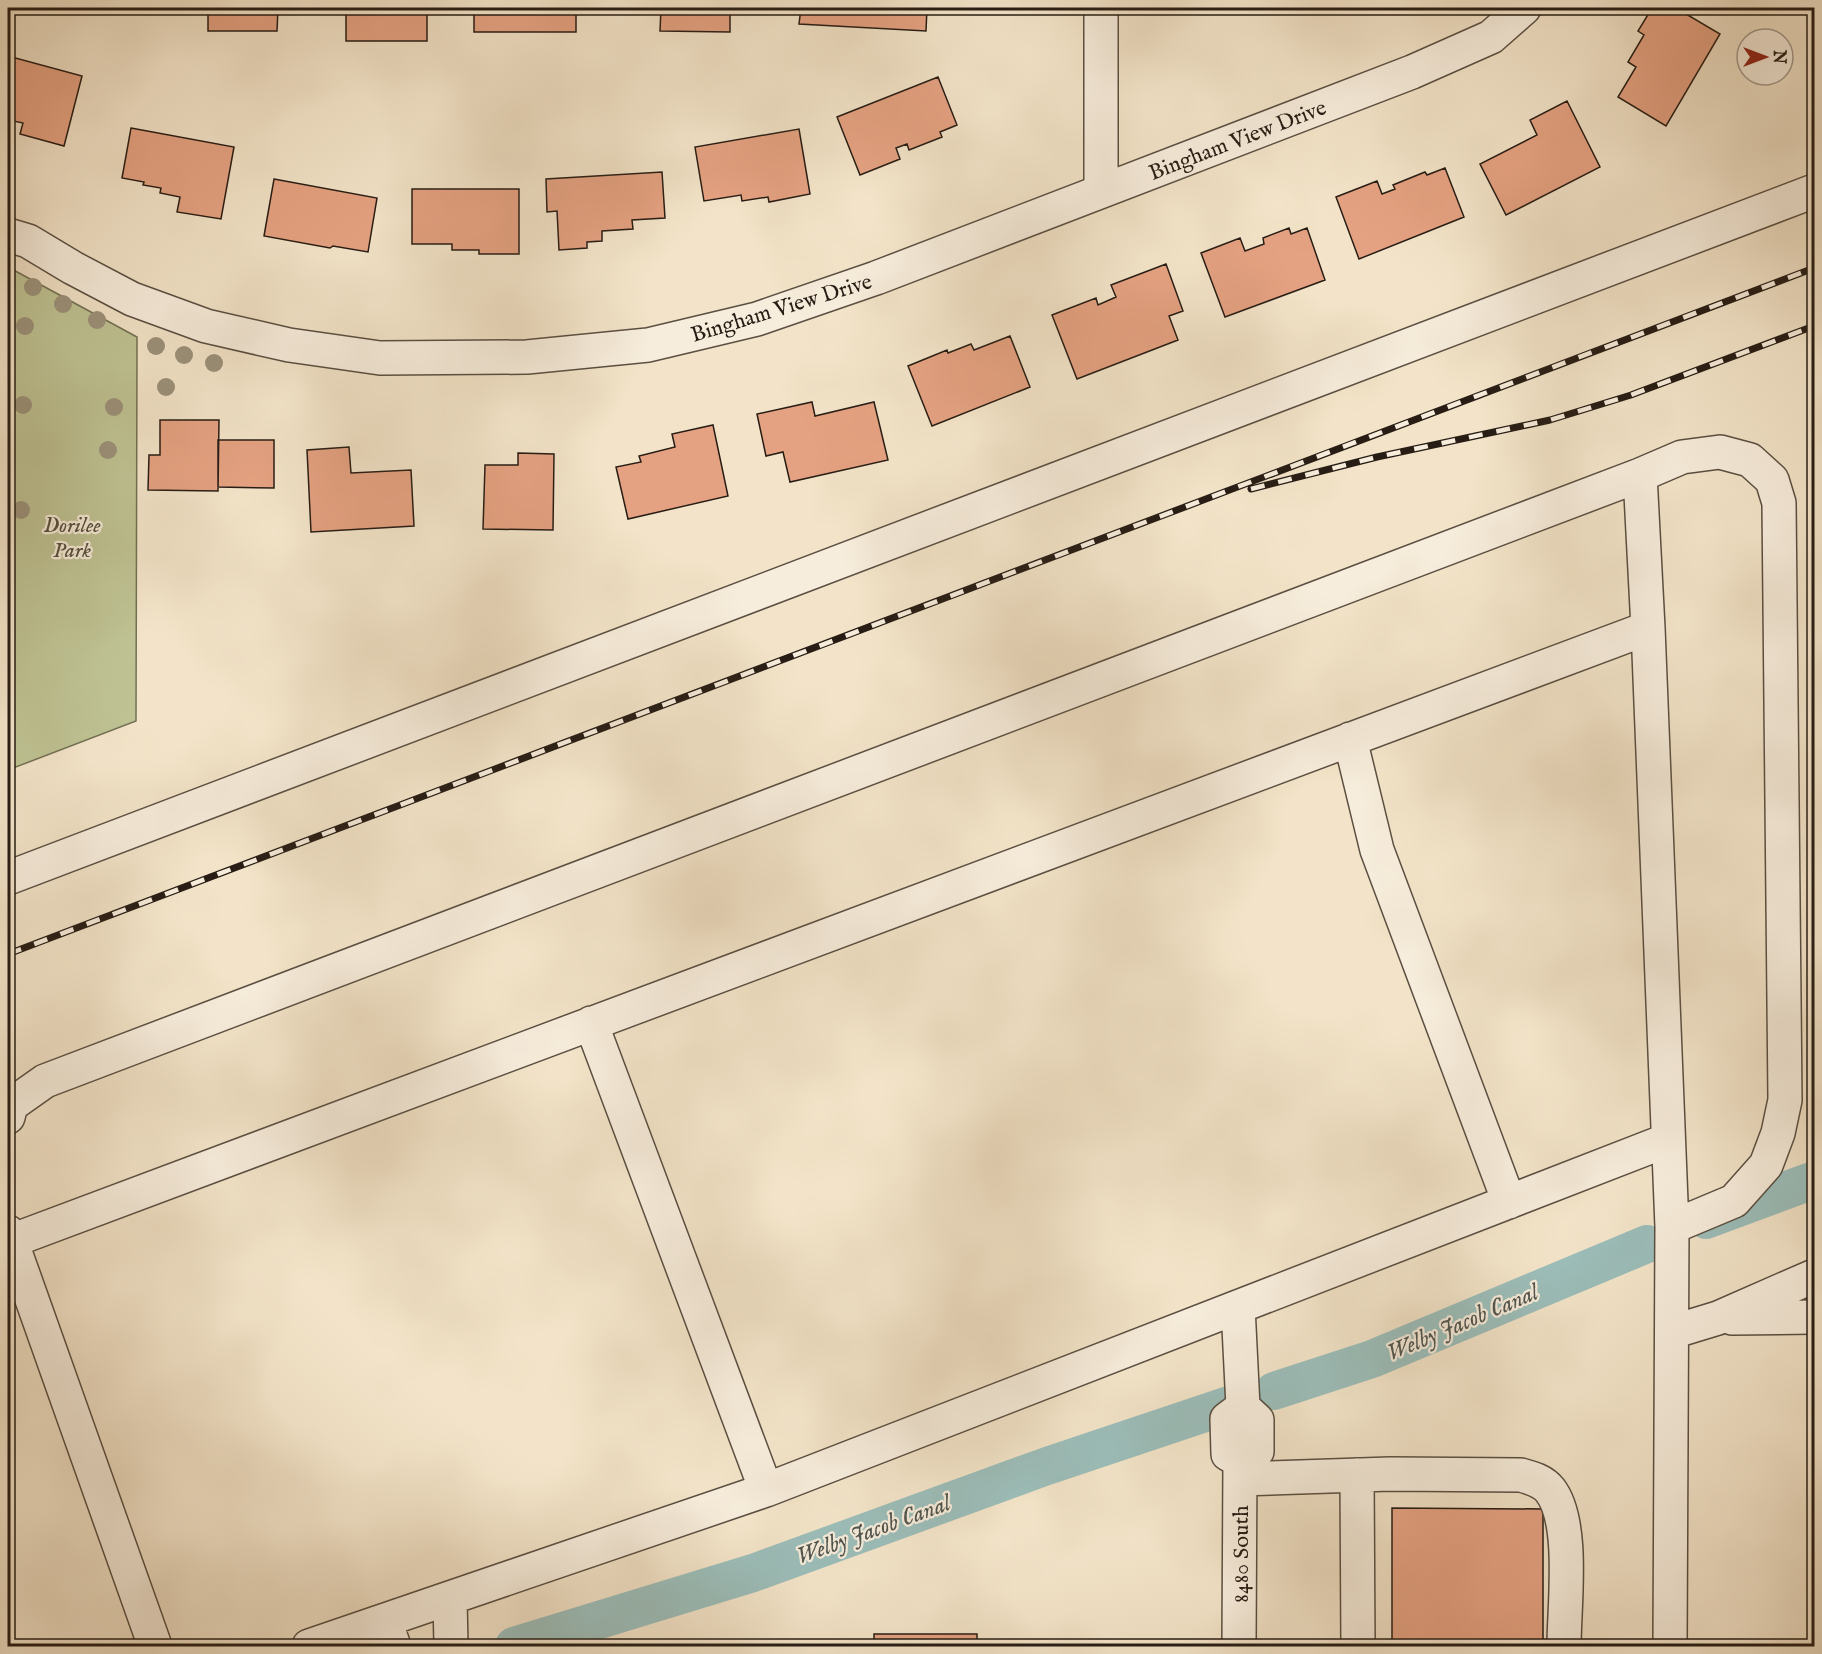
<svg xmlns="http://www.w3.org/2000/svg" width="1822" height="1654" font-family="'IM FELL English',serif">
	<rect width="100%" height="100%" fill="#f3e4c9"/>
	<filter id="stains"><feTurbulence type="fractalNoise" baseFrequency=".00333" numOctaves="4"/><feColorMatrix values="0 0 0 0 .2 0 0 0 0 .09 0 0 0 0 .02 0 0 0 .5 -.17"/></filter>
	<radialGradient id="worn" r=".72"><stop offset=".6" stop-color="#630" stop-opacity="0"/><stop offset="1" stop-color="#630" stop-opacity=".3"/></radialGradient>
	<!-- green -->
	<path fill="#bfc394" stroke="#737054" stroke-width="1.5" d="M 8,267 L 137,337 L 137,352 L 136,721 L 8,770 Z"/>
	<g fill="none" stroke-linecap="round" stroke-linejoin="round">
		<!-- canal -->
		<path stroke="#9cbeba" stroke-width="38" d="M 1706,1220 L 1814,1180
			M 1274,1391 L 1372,1359 L 1647,1244
			M 514,1646 L 753,1573 L 1047,1466 L 1229,1405"/>
	</g>
	<!-- building -->
	<path fill="#e5a282" stroke="#271d15" stroke-width="1.5" d="M 208,8 L 278,8 L 277,31 L 208,31 Z
		M 346,8 L 427,8 L 427,41 L 346,41 Z
		M 474,8 L 576,8 L 576,32 L 474,32 Z
		M 661,8 L 730,8 L 730,32 L 660,31 Z
		M 801,8 L 927,8 L 926,31 L 799,24 Z
		M 1204,8 L 1289,8 L 1289,13 L 1204,13 Z
		M 1652,8 L 1676,8 L 1720,34 L 1666,126 L 1618,97 L 1636,67 L 1628,62 L 1644,35 L 1638,31 Z
		M 8,56 L 82,76 L 64,146 L 20,134 L 23,123 L 14,121 L 11,129 L 8,128 Z
		M 938,77 L 957,125 L 940,132 L 942,137 L 909,150 L 907,144 L 896,148 L 900,159 L 860,175 L 837,117 Z
		M 1567,101 L 1600,167 L 1506,215 L 1480,164 L 1537,135 L 1530,120 Z
		M 131,128 L 234,147 L 221,219 L 177,212 L 180,197 L 160,193 L 161,188 L 143,185 L 144,182 L 122,178 Z
		M 799,129 L 810,194 L 769,202 L 768,197 L 742,201 L 741,195 L 704,201 L 695,147 Z
		M 1445,168 L 1464,217 L 1359,259 L 1336,197 L 1377,181 L 1382,194 L 1395,189 L 1393,185 L 1425,172 L 1427,175 Z
		M 662,172 L 665,218 L 632,220 L 633,229 L 602,231 L 602,241 L 587,242 L 587,248 L 559,250 L 557,211 L 547,212 L 546,179 Z
		M 274,179 L 377,198 L 368,252 L 333,246 L 330,248 L 264,236 Z
		M 412,189 L 519,189 L 519,254 L 479,254 L 479,250 L 452,250 L 452,244 L 412,244 Z
		M 1289,228 L 1291,234 L 1307,228 L 1325,280 L 1225,317 L 1201,253 L 1240,238 L 1245,251 L 1264,244 L 1263,238 Z
		M 1166,264 L 1183,311 L 1169,316 L 1178,340 L 1077,379 L 1052,315 L 1096,298 L 1098,305 L 1116,297 L 1111,285 Z
		M 1010,336 L 1030,387 L 932,426 L 908,366 L 947,350 L 948,353 L 971,344 L 974,350 Z
		M 812,402 L 815,416 L 874,402 L 888,460 L 790,482 L 783,452 L 766,456 L 757,414 Z
		M 160,420 L 219,420 L 218,491 L 148,490 L 149,455 L 160,455 Z
		M 713,425 L 728,496 L 628,519 L 616,467 L 641,462 L 639,456 L 675,447 L 672,434 Z
		M 218,440 L 274,440 L 274,488 L 218,487 Z
		M 349,447 L 351,473 L 411,470 L 414,526 L 311,532 L 307,450 Z
		M 518,453 L 554,454 L 553,530 L 483,529 L 485,465 L 518,465 Z
		M 1392,1508 L 1543,1509 L 1543,1646 L 1392,1646 Z
		M 874,1634 L 977,1634 L 977,1646 L 874,1646 Z
		M 1031,1644 L 1157,1644 L 1157,1646 L 1031,1646 Z"/>
	<g fill="none" stroke-linecap="round" stroke-linejoin="round">
		<defs>
			<path id="minor" d="M 1101,8 L 1101,191
				M 8,235 L 28,241 L 73,268 L 132,299 L 206,326 L 289,345 L 380,358 L 527,357 L 648,345 L 757,319 L 876,278 L 1412,72 L 1491,37 L 1524,8
				M 1648,628 L 1672,1227 L 1670,1646
				M 1350,739 L 1377,850 L 1509,1202
				M 8,878 L 1814,191
				M 591,1023 L 766,1490
				M 8,1117 L 11,1105 L 45,1081 L 1640,475 L 1682,457 L 1720,452 L 1750,460 L 1772,480 L 1779,503 L 1785,1100 L 1778,1133 L 1766,1165 L 1734,1201 L 1672,1227
				M 8,1232 L 155,1646
				M 11,1241 L 1648,628 L 1640,475
				M 1238,1307 L 1243,1407 L 1257,1420 L 1257,1451 L 1240,1461
				M 1732,1318 L 1814,1317
				M 1672,1332 L 1718,1318 L 1814,1276
				M 1240,1461 L 1228,1454 L 1227,1419 L 1243,1407
				M 1357,1475 L 1358,1646
				M 1240,1479 L 1390,1474 L 1521,1475 C 1532,1478 1543,1481 1550,1490 C 1575,1522 1564,1606 1564,1646
				M 450,1599 L 451,1646
				M 385,1621 L 394,1646
				M 309,1646 L 766,1490 L 1668,1140
				M 1239,1646 L 1240,1461"/>
		</defs>
		<!-- minor casing -->
		<use href="#minor" stroke="#5a4f42" stroke-width="36"/>
		<!-- minor -->
		<use href="#minor" stroke="#f7eddc" stroke-width="33"/>
		<defs>
			<path id="rail" d="M 1251,489 L 1377,457 L 1550,420 L 1631,395 L 1814,326
				M 8,954 L 1814,268"/>
		</defs>
		<!-- rail casing -->
		<use href="#rail" stroke="#271d15" stroke-width="7"/>
		<!-- rail -->
		<use href="#rail" stroke="#f7eddc" stroke-width="4.5" stroke-dasharray="14" stroke-linecap="butt"/>
	</g>
	<!-- trees -->
	<g fill="#9c927b">
		<circle cx="33" cy="287" r="9"/>
		<circle cx="63" cy="304" r="9"/>
		<circle cx="97" cy="320" r="9"/>
		<circle cx="25" cy="326" r="9"/>
		<circle cx="156" cy="346" r="9"/>
		<circle cx="184" cy="355" r="9"/>
		<circle cx="214" cy="363" r="9"/>
		<circle cx="166" cy="387" r="9"/>
		<circle cx="23" cy="405" r="9"/>
		<circle cx="114" cy="407" r="9"/>
		<circle cx="108" cy="450" r="9"/>
		<circle cx="21" cy="510" r="9"/>
	</g>
	<g text-anchor="middle" stroke-width="4.5" stroke-linejoin="round" paint-order="stroke">
		<!-- street labels -->
		<g font-size="22" fill="#271d15" stroke="#f7eddc">
			<text transform="translate(1237 139) rotate(-21)" y="8">Bingham View Drive</text>
			<text transform="translate(781 307) rotate(-17)" y="8">Bingham View Drive</text>
			<text transform="translate(1240 1554) rotate(-90)" y="8">8480 South</text>
		</g>
		<!-- park labels -->
		<g font-size="22" font-style="italic" fill="#554f3b" stroke="#f7eddc">
			<text x="72" y="532">Dorilee<tspan x="72" dy="25">Park</tspan></text>
		</g>
		<!-- water labels -->
		<g font-size="24" font-style="italic" fill="#50554f" stroke="#f7eddc">
			<text transform="translate(1462 1322) rotate(-23)" y="8">Welby Jacob Canal</text>
			<text transform="translate(873 1529) rotate(-20)" y="8">Welby Jacob Canal</text>
		</g>
	</g>
	<!-- margin -->
	<rect width="1822" height="1654" fill="none" stroke="#f3e4c9" stroke-width="30"/>
	<rect x="9" y="9" width="1804" height="1636" fill="none" stroke="#271d15" stroke-width="3"/>
	<rect x="15" y="15" width="1792" height="1624" fill="none" stroke="#271d15" stroke-width="1.5"/>
	<!-- north arrow -->
	<g transform="translate(1765 57) rotate(90)"><circle r="28" fill="#f7eddc" stroke="#a49a8c" stroke-width="1.5"/>
	<path d="M0-4.5L10 22L0 15L-10 22Z" fill="#8f2418"/>
	<text y="-9" font-size="16" font-weight="bold" text-anchor="middle" fill="#271d15">N</text>
	</g>
	<rect width="100%" height="100%" filter="url(#stains)"/>
	<rect width="100%" height="100%" fill="url(#worn)"/>
</svg>
